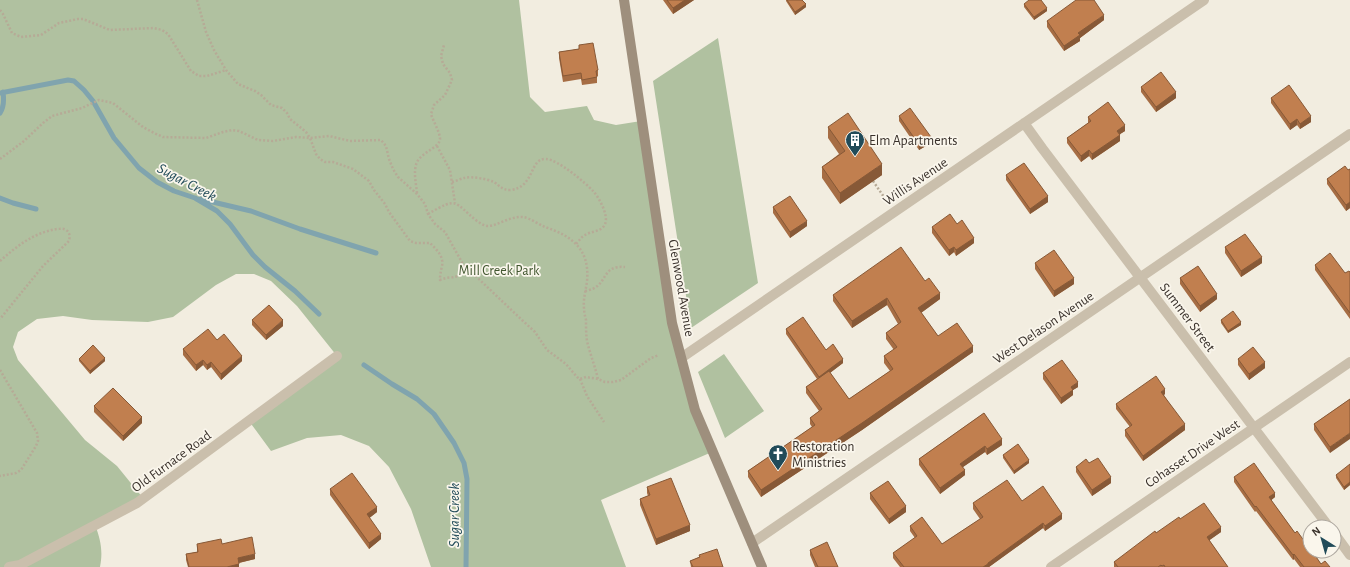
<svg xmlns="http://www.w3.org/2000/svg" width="1350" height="567" font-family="'Alegreya Sans',sans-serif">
	<rect width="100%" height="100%" fill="#f2ede0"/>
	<!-- green -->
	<path fill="#b0c1a0" d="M 0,0 L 519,0 L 530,97 L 545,112 L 587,106 L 594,120 L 616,125 L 641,121 L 681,358 L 712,452 L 601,500 L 626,567 L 431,567 L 411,509 L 389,467 L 369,446 L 341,435 L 307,438 L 271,451 L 249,421 L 337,356 L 297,306 L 271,281 L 254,274 L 236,274 L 216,285 L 173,317 L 148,322 L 92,320 L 63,316 L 37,319 L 18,332 L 13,347 L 18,360 L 85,440 L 117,466 L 143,498 L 95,525 C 101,540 103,552 100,567 L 27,567 C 18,564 10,567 0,567 Z
		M 718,38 L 758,283 L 691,328 L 653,81 Z
		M 724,354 L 764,411 L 725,438 L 698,372 Z"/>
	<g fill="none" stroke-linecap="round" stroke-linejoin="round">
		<!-- stream -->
		<path stroke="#80a4ae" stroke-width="5" d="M 0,93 L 68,80 L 74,81 L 84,90 L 93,101 L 114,138 L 139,168 L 157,182 L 174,191 L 195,198 L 217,211 L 230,224 L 253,255 L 265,267 L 295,291 L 319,314
			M 0,113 C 4,107 4,99 3,92
			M 0,198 L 13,203 L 36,209
			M 200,199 L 251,211 L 300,229 L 376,253
			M 364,365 L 392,384 L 417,399 L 434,414 L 454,443 L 464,463 L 467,479 L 466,567"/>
		<!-- path -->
		<path stroke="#b6aa96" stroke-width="2.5" stroke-dasharray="2 2" stroke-linecap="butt" d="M 197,0 L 206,32 L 214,50 L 226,70 L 238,84 L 255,91 L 261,95 L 271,105 L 282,108 L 287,113 L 290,119 L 306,132 L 310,138 L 316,154 L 320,159 L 325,162 L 333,162 L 353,169 L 369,181 L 374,190 L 385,204 L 389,212 L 410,241 L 416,243 L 430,243 C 436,249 444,256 442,266 C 441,271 440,274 440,280 C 453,274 460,283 463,264
			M 0,10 L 3,14 L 12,33 L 21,37 L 41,35 L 59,23 L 78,19 L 83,19 L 110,30 L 154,28 L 162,30 L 168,34 L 191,71 L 199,76 L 207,76 L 226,70
			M 437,146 L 450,170 L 455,203
			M 0,159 L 24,141 L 43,123 L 52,116 L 82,108 L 99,100 L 113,103 L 143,127 L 154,133 L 163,137 L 206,138 L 223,132 L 232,130 L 239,131 L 258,140 L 273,141 L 296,137 L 310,138 L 329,136 L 350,141 L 381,140 L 386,146 L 389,159 L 393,169 L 398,177 L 417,194 L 425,204 L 428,214 L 435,224 L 445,232 L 463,264 L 522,320 L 535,332 L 547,350 L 566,364 L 577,377 L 580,379 L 586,377 L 598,379 L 605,382 L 613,382 L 621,380 L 651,358 L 659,355
			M 873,181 L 884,197
			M 452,182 C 456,181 460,179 464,178 C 472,176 487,179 494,182 C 500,186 502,190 510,190 C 535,188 529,158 546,159 C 557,159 586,183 593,191 C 599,197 609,216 605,224 C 602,232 591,231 585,235 C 581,237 579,241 576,244
			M 417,193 C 416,183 413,171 417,162 C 422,152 441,147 440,138 C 439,130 433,121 431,114 L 434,105 L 445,95 L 452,80 L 450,73 L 443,64 L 441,56 L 444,45
			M 428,214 C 459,196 453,202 477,221 C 480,223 484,226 488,226 C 497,226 510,216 523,217 C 530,218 538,224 545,227 C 572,236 590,249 587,281 C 586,290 583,299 584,308 C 584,312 585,316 586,320 C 586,327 586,334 587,341 C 590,354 595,366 598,379
			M 0,261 C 17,246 33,233 57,229 C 60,229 63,228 66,230 C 70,232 70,237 69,241 L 43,266 L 0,319
			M 585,291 C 610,287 599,265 625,267
			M 0,370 L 37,433 L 38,441 L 36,446 L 21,470 L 16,473 L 0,476
			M 580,379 L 587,396 L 604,422"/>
		<!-- minor -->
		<path stroke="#cabfac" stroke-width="10" d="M 1024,123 L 1042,148 L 1329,527
			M 681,358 L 1204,0
			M 1334,533 L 1350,555
			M 752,543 L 1350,134
			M 9,567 L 20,565 L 137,503 L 337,356
			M 1051,567 L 1350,362"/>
		<!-- secondary -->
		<path stroke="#9e8f7d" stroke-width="10" d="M 624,0 L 672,323 L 695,410 L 762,567"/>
	</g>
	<!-- wall -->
	<path fill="#a66d44" d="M 663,0 L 694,0 L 673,14 Z
		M 786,0 L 802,0 L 806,7 L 795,15 L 786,1 Z
		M 1024,4 L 1047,11 L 1034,20 L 1024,7 Z
		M 1104,20 L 1080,38 L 1080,41 L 1064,51 L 1047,27 L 1047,21 Z
		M 579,45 L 598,70 L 598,76 L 597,76 L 597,83 L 582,85 L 581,79 L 563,82 L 559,58 L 559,52 L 579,49 Z
		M 1141,87 L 1176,98 L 1156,112 L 1141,92 Z
		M 1271,98 L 1311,122 L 1300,129 L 1297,125 L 1290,130 L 1271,103 Z
		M 899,116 L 931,143 L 919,150 L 899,121 Z
		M 1088,117 L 1125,131 L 1120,134 L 1120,141 L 1092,160 L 1089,156 L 1081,162 L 1067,143 L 1067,138 L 1088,123 Z
		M 828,127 L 882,175 L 840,204 L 822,178 L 822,167 L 839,154 L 828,138 Z
		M 1350,169 L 1350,208 L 1346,211 L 1327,184 L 1327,179 Z
		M 1006,175 L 1048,202 L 1030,214 L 1006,180 Z
		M 773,207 L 807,226 L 790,238 L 773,213 Z
		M 957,224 L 974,243 L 956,256 L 954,252 L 949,256 L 932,233 L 932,227 Z
		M 1225,247 L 1262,263 L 1241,277 L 1225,253 Z
		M 1035,263 L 1074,284 L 1054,297 L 1035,269 Z
		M 1315,265 L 1345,273 L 1350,272 L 1350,319 L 1315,270 Z
		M 1180,278 L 1217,299 L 1200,312 L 1180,284 Z
		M 925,281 L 940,299 L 921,313 L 938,336 L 973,352 L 862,430 L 761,497 L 748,477 L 748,471 L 812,427 L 810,424 L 810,418 L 819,411 L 806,393 L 806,387 L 817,379 L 786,334 L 786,329 L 826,350 L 843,363 L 830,373 L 849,399 L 890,371 L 884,363 L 884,356 L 894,350 L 886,339 L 886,333 L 898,324 L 887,305 L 852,328 L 833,301 L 833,295 Z
		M 252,320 L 283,326 L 266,340 L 252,325 Z
		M 1221,320 L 1241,325 L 1228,333 L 1221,323 Z
		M 217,340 L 242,361 L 221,380 L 211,367 L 207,370 L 203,365 L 196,371 L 183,355 L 183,349 Z
		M 79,359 L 105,361 L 90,374 L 79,361 Z
		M 1238,359 L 1265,368 L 1249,380 L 1238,365 Z
		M 1043,373 L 1078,387 L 1073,390 L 1073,395 L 1061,404 L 1043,379 Z
		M 1165,394 L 1164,395 L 1185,430 L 1143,461 L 1125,436 L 1125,430 L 1130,427 L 1116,409 L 1116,404 Z
		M 1350,399 L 1330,453 L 1314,430 L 1314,424 Z
		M 94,406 L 142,423 L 123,441 L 94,412 Z
		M 984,413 L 1002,445 L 987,455 L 985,452 L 963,467 L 965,475 L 940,494 L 919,465 L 919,459 Z
		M 1003,455 L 1029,463 L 1014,474 L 1003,458 Z
		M 1089,463 L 1111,483 L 1092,496 L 1076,472 L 1076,467 Z
		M 1350,465 L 1350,485 L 1344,490 L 1336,478 L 1336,475 Z
		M 1234,477 L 1275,497 L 1271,500 L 1295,533 L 1321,564 L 1330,567 L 1300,567 L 1294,559 L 1293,560 L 1256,511 L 1255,512 L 1234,482 Z
		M 647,487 L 690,531 L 656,545 L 640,505 L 640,499 L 648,496 L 647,493 Z
		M 330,489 L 377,512 L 369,518 L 381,539 L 369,549 L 330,495 Z
		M 870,493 L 906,512 L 889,524 L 870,499 Z
		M 1022,501 L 1062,519 L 1045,531 L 1043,528 L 989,567 L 900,567 L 893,558 L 893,553 L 915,538 L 910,531 L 910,526 L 942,544 L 980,519 L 973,509 L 973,503 Z
		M 1180,519 L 1221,532 L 1209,540 L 1228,567 L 1114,567 L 1114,562 L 1156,533 Z
		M 197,544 L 222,544 L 255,559 L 239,563 L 239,567 L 188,567 L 186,560 L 186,554 L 197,552 Z
		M 810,550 L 838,567 L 815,567 L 810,555 Z
		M 699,555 L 723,567 L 691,567 L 690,561 L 699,557 Z"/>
	<!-- shaded-wall -->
	<path fill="#875937" d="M 685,0 L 694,0 L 673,14 L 673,8 Z
		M 806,4 L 806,7 L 795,15 L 795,12 Z
		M 1047,8 L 1047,11 L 1034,20 L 1034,17 Z
		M 1104,15 L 1104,20 L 1080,38 L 1080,41 L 1064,51 L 1064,46 L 1078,33 Z
		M 1176,92 L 1176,98 L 1156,112 L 1156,107 Z
		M 1311,116 L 1311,122 L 1300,129 L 1300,124 Z
		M 1297,119 L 1297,125 L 1290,130 L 1290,124 Z
		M 1125,125 L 1125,131 L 1117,136 L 1117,131 Z
		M 1120,135 L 1120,141 L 1092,160 L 1092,154 Z
		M 931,137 L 931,143 L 919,150 L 919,145 Z
		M 1089,150 L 1089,156 L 1081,162 L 1081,156 Z
		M 882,164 L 882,175 L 840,204 L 840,193 Z
		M 1048,196 L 1048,202 L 1030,214 L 1030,209 Z
		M 1350,202 L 1350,208 L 1346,211 L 1346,205 Z
		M 807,221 L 807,226 L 790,238 L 790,232 Z
		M 974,238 L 974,243 L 956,256 L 956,250 Z
		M 954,247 L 954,252 L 949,256 L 949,250 Z
		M 1262,257 L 1262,263 L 1241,277 L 1241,271 Z
		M 1074,278 L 1074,284 L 1054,297 L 1054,291 Z
		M 940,293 L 940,299 L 918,315 L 918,308 Z
		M 1217,294 L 1217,299 L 1200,312 L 1200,306 Z
		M 887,298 L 887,305 L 852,328 L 852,321 Z
		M 283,320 L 283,326 L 266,340 L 266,335 Z
		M 1241,322 L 1241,325 L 1228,333 L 1228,331 Z
		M 973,346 L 973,352 L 862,430 L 761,497 L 761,490 Z
		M 242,356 L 242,361 L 221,380 L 221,374 Z
		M 105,358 L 105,361 L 90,374 L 90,371 Z
		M 843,359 L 843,363 L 819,381 L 819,377 Z
		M 203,360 L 203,365 L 196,371 L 196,365 Z
		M 211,362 L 211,367 L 207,370 L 207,365 Z
		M 1265,362 L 1265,368 L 1249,380 L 1249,374 Z
		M 1078,382 L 1078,387 L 1073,390 L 1073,395 L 1061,404 L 1061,398 L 1071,387 Z
		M 1165,389 L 1165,394 L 1161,397 L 1161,392 Z
		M 142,417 L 142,423 L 123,441 L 123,436 Z
		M 1185,424 L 1185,430 L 1143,461 L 1143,456 Z
		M 1350,433 L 1350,439 L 1330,453 L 1330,447 Z
		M 1002,439 L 1002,445 L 987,455 L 987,449 Z
		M 985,446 L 985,452 L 960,469 L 960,464 Z
		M 1029,460 L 1029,463 L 1014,474 L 1014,471 Z
		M 965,470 L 965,475 L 940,494 L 940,488 Z
		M 1111,477 L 1111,483 L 1092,496 L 1092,490 Z
		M 1350,482 L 1350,485 L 1344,490 L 1344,487 Z
		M 1275,493 L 1275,497 L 1269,502 L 1269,497 Z
		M 906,506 L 906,512 L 889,524 L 889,519 Z
		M 377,507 L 377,512 L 367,520 L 367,514 Z
		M 1062,514 L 1062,519 L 1045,531 L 1045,526 Z
		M 1043,523 L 1043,528 L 989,567 L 983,567 L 988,563 Z
		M 690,525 L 690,531 L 656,545 L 656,539 Z
		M 1221,527 L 1221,532 L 1207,542 L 1207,537 Z
		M 381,534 L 381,539 L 369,549 L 369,543 Z
		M 255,554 L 255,559 L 238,563 L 238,558 Z
		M 1294,554 L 1294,559 L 1293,560 L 1293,555 Z
		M 239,564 L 239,567 L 227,567 Z"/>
	<!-- building -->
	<path fill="#c17f4f" stroke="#875937" d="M 667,0 L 685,0 L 673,8 Z
		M 787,0 L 802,0 L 806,4 L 795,12 Z
		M 1029,0 L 1041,0 L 1047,8 L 1034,17 L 1024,4 Z
		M 1076,0 L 1094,0 L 1104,15 L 1078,33 L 1080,35 L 1064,46 L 1047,21 Z
		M 593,43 L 598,70 L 596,71 L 597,77 L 582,80 L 581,73 L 563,76 L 559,52 L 579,49 L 579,45 Z
		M 1161,72 L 1176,92 L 1156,107 L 1141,87 Z
		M 1289,85 L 1311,116 L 1300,124 L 1297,119 L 1290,124 L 1271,98 Z
		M 1108,102 L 1125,125 L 1117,131 L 1120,135 L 1092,154 L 1089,150 L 1081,156 L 1067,138 L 1091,121 L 1088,117 Z
		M 910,108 L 931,137 L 919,145 L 899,116 Z
		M 848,113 L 882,164 L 840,193 L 822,167 L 845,151 L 828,127 Z
		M 1024,163 L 1048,196 L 1030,209 L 1006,175 Z
		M 1345,166 L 1348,170 L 1350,169 L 1350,202 L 1346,205 L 1327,179 Z
		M 790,196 L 807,221 L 790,232 L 773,207 Z
		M 950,214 L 957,224 L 962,220 L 974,238 L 956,250 L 954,247 L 949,250 L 932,227 Z
		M 1245,234 L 1262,257 L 1241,271 L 1225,247 Z
		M 901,247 L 925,281 L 929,278 L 940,293 L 918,308 L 938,336 L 957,323 L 973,346 L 862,423 L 761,490 L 748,471 L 815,425 L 810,418 L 822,409 L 806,387 L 829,371 L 849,399 L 893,369 L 884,356 L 897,347 L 886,333 L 901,322 L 887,298 L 852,321 L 833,295 Z
		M 1054,250 L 1074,278 L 1054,291 L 1035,263 Z
		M 1330,253 L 1345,273 L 1349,271 L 1350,272 L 1350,313 L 1315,265 Z
		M 1198,266 L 1217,294 L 1200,306 L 1180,278 Z
		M 269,305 L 283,320 L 266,335 L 252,320 Z
		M 1233,311 L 1241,322 L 1228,331 L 1221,320 Z
		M 803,317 L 826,350 L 833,344 L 843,359 L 819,377 L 786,329 Z
		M 208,329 L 217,340 L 224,334 L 242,356 L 221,374 L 211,362 L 207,365 L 203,360 L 196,365 L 183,349 Z
		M 93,345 L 105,358 L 90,371 L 79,359 Z
		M 1253,347 L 1265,362 L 1249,374 L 1238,359 Z
		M 1062,360 L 1078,382 L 1071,387 L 1073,390 L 1061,398 L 1043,373 Z
		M 1156,376 L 1165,389 L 1161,392 L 1185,424 L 1143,456 L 1125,430 L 1132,425 L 1116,404 Z
		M 113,388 L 142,417 L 123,436 L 94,406 Z
		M 1350,399 L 1350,433 L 1330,447 L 1314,424 Z
		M 984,413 L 1002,439 L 987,449 L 985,446 L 960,464 L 965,470 L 940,488 L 919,459 Z
		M 1018,444 L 1029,460 L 1014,471 L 1003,455 Z
		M 1098,458 L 1111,477 L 1092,490 L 1076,467 L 1086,459 L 1089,463 Z
		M 1254,463 L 1275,493 L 1269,497 L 1295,533 L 1297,531 L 1310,549 L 1310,551 L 1312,551 L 1321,564 L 1325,561 L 1330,567 L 1304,567 L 1294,554 L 1293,555 L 1256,506 L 1255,507 L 1234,477 Z
		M 1350,464 L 1350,482 L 1344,487 L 1336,475 Z
		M 352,473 L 377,507 L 367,514 L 381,534 L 369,543 L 330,489 Z
		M 671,478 L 690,525 L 656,539 L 640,499 L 650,495 L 647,487 Z
		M 1007,480 L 1022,501 L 1043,486 L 1062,514 L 1045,526 L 1043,523 L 988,563 L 988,564 L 983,567 L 904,567 L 893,553 L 917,536 L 910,526 L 922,517 L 942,544 L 983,517 L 973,503 Z
		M 888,481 L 906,506 L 889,519 L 870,493 Z
		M 1204,503 L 1221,527 L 1207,537 L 1228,567 L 1165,567 L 1164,565 L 1162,566 L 1161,565 L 1158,567 L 1118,567 L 1114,562 L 1155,531 L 1156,533 L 1179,517 L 1180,519 Z
		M 252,537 L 255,554 L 238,558 L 239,564 L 227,567 L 189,567 L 186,554 L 198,552 L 197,544 L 221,539 L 222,544 Z
		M 827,542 L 838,567 L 818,567 L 810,550 Z
		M 717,549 L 723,567 L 693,567 L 690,561 L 700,557 L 699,555 Z"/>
	<!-- icons -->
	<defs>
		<symbol id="building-pin" viewBox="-11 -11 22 30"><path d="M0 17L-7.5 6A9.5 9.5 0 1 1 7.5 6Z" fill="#214b59" stroke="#faf6ec"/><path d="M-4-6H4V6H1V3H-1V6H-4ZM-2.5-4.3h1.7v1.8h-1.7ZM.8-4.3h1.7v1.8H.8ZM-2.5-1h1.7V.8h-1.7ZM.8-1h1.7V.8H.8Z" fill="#fff"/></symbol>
		<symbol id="church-pin" viewBox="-11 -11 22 30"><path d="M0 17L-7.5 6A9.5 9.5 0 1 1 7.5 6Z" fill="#214b59" stroke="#faf6ec"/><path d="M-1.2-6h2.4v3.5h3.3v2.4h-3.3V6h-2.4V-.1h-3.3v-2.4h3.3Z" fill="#fff"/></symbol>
	</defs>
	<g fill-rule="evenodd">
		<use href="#building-pin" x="844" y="129" width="22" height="30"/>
		<use href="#church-pin" x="767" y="443" width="22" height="30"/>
	</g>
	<g text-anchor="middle" stroke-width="3.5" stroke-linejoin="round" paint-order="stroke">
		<!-- poi labels -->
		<g font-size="14" fill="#39312b" stroke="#faf6ec" text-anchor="start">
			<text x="869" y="145">Elm Apartments</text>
			<text x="792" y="451">Restoration<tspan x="792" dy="16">Ministries</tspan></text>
		</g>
		<!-- street labels -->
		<g font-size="14" fill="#39312b" stroke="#faf6ec">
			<text transform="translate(915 181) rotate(-34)" y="5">Willis Avenue</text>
			<text transform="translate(682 288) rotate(80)" y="5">Glenwood Avenue</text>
			<text transform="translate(1188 317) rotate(53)" y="5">Summer Street</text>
			<text transform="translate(1043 327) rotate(-34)" y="5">West Delason Avenue</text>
			<text transform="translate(1192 453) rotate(-34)" y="5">Cohasset Drive West</text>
			<text transform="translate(171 461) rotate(-36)" y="5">Old Furnace Road</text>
		</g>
		<!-- park labels -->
		<g font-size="14" fill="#41562f" stroke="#faf6ec">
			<text x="499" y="275">Mill Creek Park</text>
		</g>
		<!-- water labels -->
		<g font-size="15" font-style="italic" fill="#214b59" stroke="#faf6ec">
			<text transform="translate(187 182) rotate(28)" y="5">Sugar Creek</text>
			<text transform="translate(454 515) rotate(-90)" y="5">Sugar Creek</text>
		</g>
	</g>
	<!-- north arrow -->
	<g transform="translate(1322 539) rotate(323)"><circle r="19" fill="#faf6ec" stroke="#ada79f"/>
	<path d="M0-3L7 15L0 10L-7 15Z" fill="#214b59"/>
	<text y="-6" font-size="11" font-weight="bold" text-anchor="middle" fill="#39312b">N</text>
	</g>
</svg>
